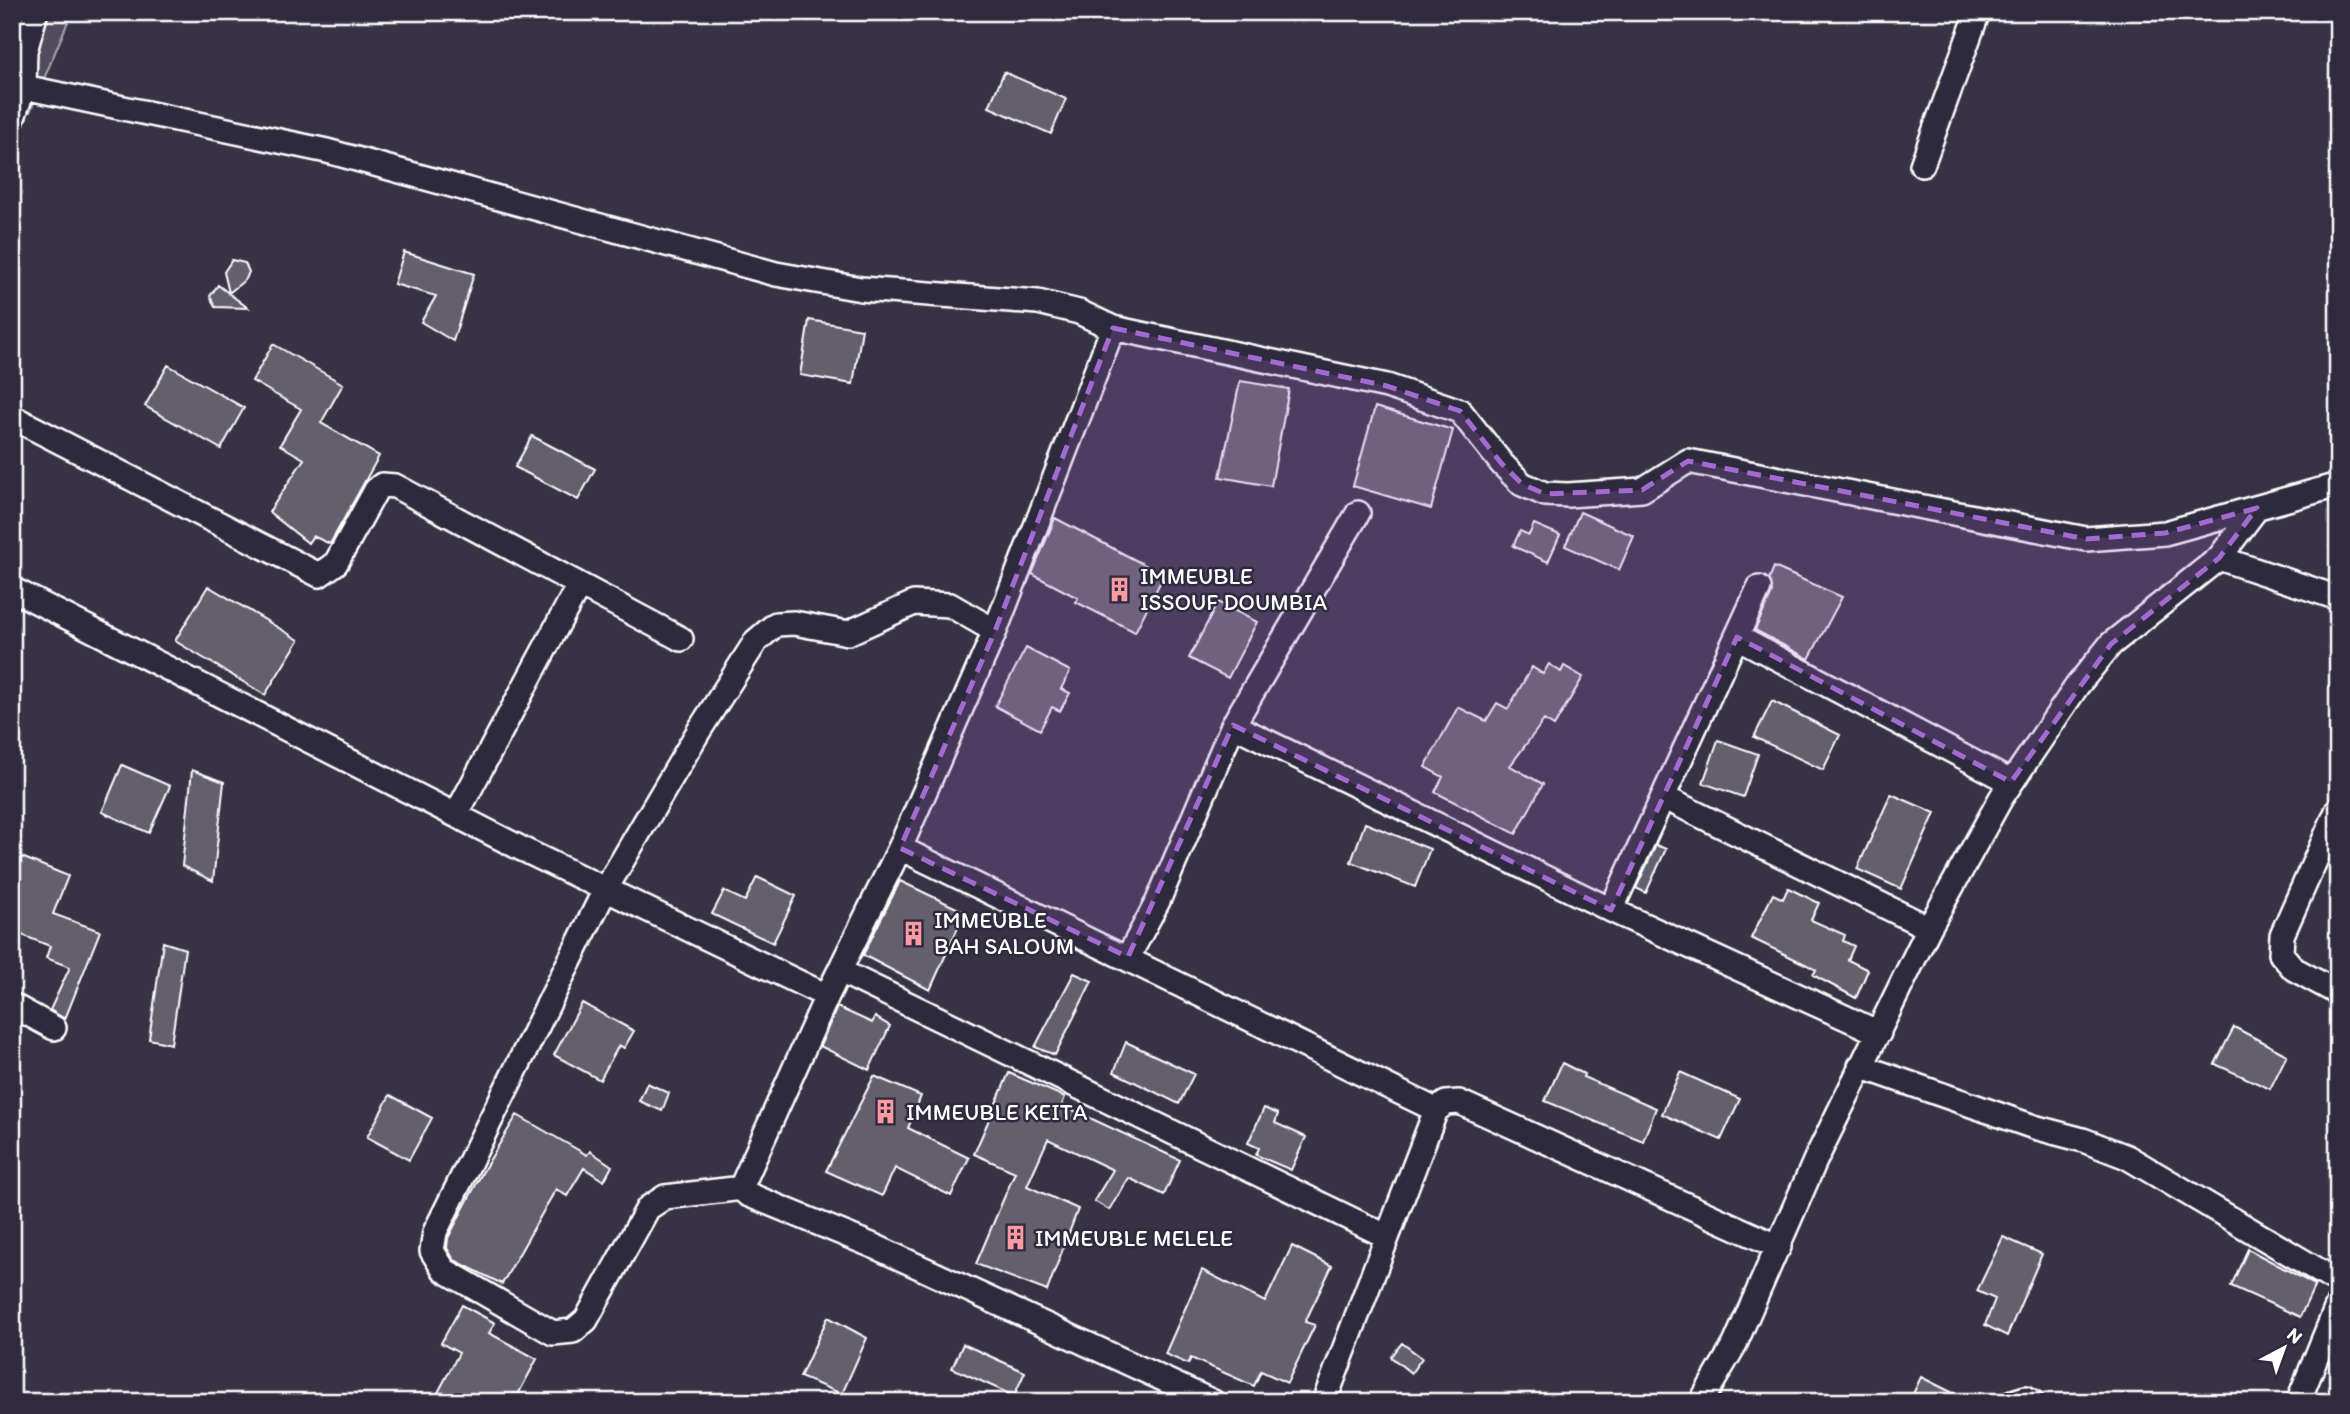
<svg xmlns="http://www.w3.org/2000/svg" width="2350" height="1414" font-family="Itim,sans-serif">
	<rect width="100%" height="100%" fill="#373345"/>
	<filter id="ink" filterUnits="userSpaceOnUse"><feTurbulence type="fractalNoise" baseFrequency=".0143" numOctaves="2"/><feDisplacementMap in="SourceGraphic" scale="14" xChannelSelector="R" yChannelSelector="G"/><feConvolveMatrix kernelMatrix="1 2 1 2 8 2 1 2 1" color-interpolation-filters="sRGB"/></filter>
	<g filter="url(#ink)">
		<!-- green -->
		<path fill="#514c5c" stroke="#a8a6ae" stroke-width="2" d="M 12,12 L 72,12 L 30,112 L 12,114 Z"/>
		<!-- building -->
		<path fill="#635f6d" stroke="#fff" stroke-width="2" d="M 1004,72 L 1066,99 L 1051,134 L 989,107 Z
			M 404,252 L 474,274 L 453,341 L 421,322 L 436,296 L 394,284 Z
			M 232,260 L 245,263 L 249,272 L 246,279 L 229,293 L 224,272 Z
			M 218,285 L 248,308 L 215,307 L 210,296 Z
			M 809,320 L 862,329 L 853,384 L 800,375 Z
			M 273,344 L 343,384 L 321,423 L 379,456 L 330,544 L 313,536 L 308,543 L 269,512 L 304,459 L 280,445 L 301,409 L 252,381 Z
			M 168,365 L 244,408 L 221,449 L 145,406 Z
			M 1240,381 L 1289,389 L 1271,486 L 1220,477 Z
			M 1375,407 L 1453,430 L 1431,509 L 1353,486 Z
			M 532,436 L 595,469 L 578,500 L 515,467 Z
			M 1580,512 L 1634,536 L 1619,570 L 1565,546 Z
			M 1055,518 L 1164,575 L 1135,632 L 1076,602 L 1078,598 L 1032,574 Z
			M 1534,524 L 1560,535 L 1548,562 L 1513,546 L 1520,531 L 1529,535 Z
			M 1774,567 L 1842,597 L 1809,659 L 1755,630 L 1772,593 L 1769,579 Z
			M 208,586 L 299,640 L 265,695 L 175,641 Z
			M 1218,602 L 1257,622 L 1228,678 L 1189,658 Z
			M 1026,648 L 1070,671 L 1061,689 L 1070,693 L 1060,711 L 1052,707 L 1040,730 L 995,706 Z
			M 1549,664 L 1561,672 L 1564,666 L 1583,677 L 1554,726 L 1544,720 L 1510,766 L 1543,784 L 1516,834 L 1435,792 L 1443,777 L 1425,767 L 1458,707 L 1486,721 L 1497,703 L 1508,709 L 1532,667 L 1543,674 Z
			M 1772,701 L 1840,735 L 1823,770 L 1754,737 Z
			M 1718,740 L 1758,754 L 1743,797 L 1703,783 Z
			M 122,765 L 170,786 L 149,833 L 102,812 Z
			M 192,770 L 224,782 L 213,881 L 182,866 Z
			M 1891,794 L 1935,813 L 1901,889 L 1857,869 Z
			M 1365,823 L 1430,849 L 1415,887 L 1351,862 Z
			M 1656,845 L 1666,849 L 1646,893 L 1636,888 Z
			M 12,853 L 68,876 L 53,914 L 100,931 L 65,1019 L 50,1010 L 70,967 L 46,958 L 50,946 L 12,931 Z
			M 757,877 L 796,896 L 773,943 L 712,914 L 724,891 L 745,901 Z
			M 900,881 L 965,912 L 930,990 L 863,955 Z
			M 1788,888 L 1819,903 L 1811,920 L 1845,935 L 1843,941 L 1854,946 L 1848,960 L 1868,970 L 1856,998 L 1813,975 L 1816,970 L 1807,965 L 1751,938 L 1773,894 L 1783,899 Z
			M 163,942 L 185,949 L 171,1044 L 149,1039 Z
			M 1074,973 L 1092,981 L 1055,1055 L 1035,1047 Z
			M 582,1003 L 634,1031 L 624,1048 L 619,1045 L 600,1080 L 554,1055 Z
			M 837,1007 L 872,1023 L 875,1017 L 890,1026 L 869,1070 L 820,1046 Z
			M 2234,1027 L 2287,1055 L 2270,1089 L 2215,1064 Z
			M 1126,1042 L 1194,1074 L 1179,1104 L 1114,1072 Z
			M 1562,1063 L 1584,1074 L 1583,1077 L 1656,1108 L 1643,1141 L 1545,1101 Z
			M 1680,1072 L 1740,1099 L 1721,1140 L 1662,1114 Z
			M 1009,1073 L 1065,1097 L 1062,1105 L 1180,1160 L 1164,1195 L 1129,1178 L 1109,1210 L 1094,1201 L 1113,1170 L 1048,1139 L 1027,1186 L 1078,1209 L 1047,1291 L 976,1264 L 1015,1172 L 974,1154 Z
			M 874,1076 L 921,1096 L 908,1128 L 969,1158 L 951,1196 L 895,1168 L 882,1196 L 826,1171 Z
			M 647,1083 L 669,1093 L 662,1111 L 639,1101 Z
			M 390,1095 L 432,1118 L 409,1160 L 367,1137 Z
			M 1264,1108 L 1278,1114 L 1275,1123 L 1306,1137 L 1291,1170 L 1256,1155 L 1259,1148 L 1248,1143 Z
			M 517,1115 L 587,1155 L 590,1151 L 612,1166 L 604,1181 L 584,1168 L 567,1196 L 556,1189 L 502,1284 L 454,1260 L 447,1248 L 448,1238 L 483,1171 Z
			M 2003,1237 L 2042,1254 L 2007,1336 L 1985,1325 L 1995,1299 L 1977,1291 Z
			M 1292,1246 L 1332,1266 L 1305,1322 L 1315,1325 L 1287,1383 L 1261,1371 L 1254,1386 L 1191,1358 L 1188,1364 L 1165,1354 L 1202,1270 L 1265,1302 Z
			M 2248,1249 L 2315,1285 L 2300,1317 L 2231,1286 Z
			M 462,1305 L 495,1323 L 489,1333 L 537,1359 L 514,1402 L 433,1402 L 459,1353 L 441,1343 Z
			M 828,1317 L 867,1338 L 842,1394 L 800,1377 Z
			M 1402,1343 L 1422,1358 L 1411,1373 L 1391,1357 Z
			M 963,1344 L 1025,1372 L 1014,1396 L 952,1368 Z
			M 1921,1377 L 1971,1402 L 1909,1402 Z"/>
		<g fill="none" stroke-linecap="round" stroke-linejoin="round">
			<defs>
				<path id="minor" d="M 24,87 L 327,151 L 776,274 L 861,289 L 1038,302 L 1079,312 L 1113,328 L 1387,386 L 1460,411 L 1502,464 L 1522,484 L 1545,494 L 1568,495 L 1642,490 L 1688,461 L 2086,539 L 2165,533 L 2338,485
					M 12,120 L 24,87 L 25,51 L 36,12
					M 1922,165 L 1978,12
					M 12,417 L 319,575 L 336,563 L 376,490 L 382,485 L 395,486 L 681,639
					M 2219,558 L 2338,598
					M 12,589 L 524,850 L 827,996 L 900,848 L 995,631 L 1113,328
					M 1737,637 L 2011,782
					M 1233,725 L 1611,910 L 1879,1033
					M 1663,797 L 1929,928
					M 2338,809 L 2282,935 L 2281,954 L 2294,969 L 2338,993
					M 456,815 L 579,585
					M 900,848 L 1436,1110
					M 1611,910 L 1759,588
					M 1128,957 L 1158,901 L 1233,725 L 1358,513
					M 840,971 L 1386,1236
					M 827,996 L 744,1181 L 743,1188 L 747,1194 L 876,1247 L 1213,1402
					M 12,1005 L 54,1028
					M 1860,1066 L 2034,1127 L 2083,1140 L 2127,1157 L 2338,1282
					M 743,1188 L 665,1197 L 648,1208 L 586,1320 L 573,1331 L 553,1333 L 444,1270 L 432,1251 L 435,1232 L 605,890 L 700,729 L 756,641 L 776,624 L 794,623 L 848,633 L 914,603 L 950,605 L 995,631
					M 1324,1402 L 1436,1110 L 1446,1103 L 1459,1102 L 1779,1247
					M 1701,1402 L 1735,1344 L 1815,1161 L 1929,928 L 2001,798 L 2077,686 L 2111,644 L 2219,558 L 2257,508
					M 2013,1402 L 2026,1398 L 2032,1402
					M 2298,1402 L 2338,1304"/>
			</defs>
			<!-- minor casing -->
			<use href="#minor" stroke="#fff" stroke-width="28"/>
			<!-- minor -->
			<use href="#minor" stroke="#2f2a3d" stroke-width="23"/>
		</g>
	</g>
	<!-- marked area -->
	<path fill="#a36bd2" fill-opacity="0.2" stroke="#a36bd2" stroke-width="5" stroke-dasharray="14 9" stroke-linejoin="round" d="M 1113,328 L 1387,386 L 1460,411 L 1502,464 L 1522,484 L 1545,494 L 1642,490 L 1688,461 L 2086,539 L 2165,533 L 2257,508 L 2219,558 L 2111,644 L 2011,782 L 1737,637 L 1611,910 L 1233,725 L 1128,957 L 900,848 L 995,631 Z"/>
	<!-- icons -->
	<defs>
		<symbol id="building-bare" viewBox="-9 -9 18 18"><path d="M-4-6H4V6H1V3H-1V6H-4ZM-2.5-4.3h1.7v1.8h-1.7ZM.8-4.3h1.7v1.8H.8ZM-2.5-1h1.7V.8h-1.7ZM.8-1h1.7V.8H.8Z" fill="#ff9aa2" stroke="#2f2a3d" stroke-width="2.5" paint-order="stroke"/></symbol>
	</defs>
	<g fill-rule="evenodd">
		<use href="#building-bare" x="1102" y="572" width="35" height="35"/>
		<use href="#building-bare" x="896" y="916" width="35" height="35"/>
		<use href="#building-bare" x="868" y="1094" width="35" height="35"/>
		<use href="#building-bare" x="998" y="1220" width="35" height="35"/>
	</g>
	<g text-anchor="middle" stroke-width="5" stroke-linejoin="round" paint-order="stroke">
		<!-- poi labels -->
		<g font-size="23" fill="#fff" stroke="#2f2a3d" text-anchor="start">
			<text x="1140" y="584">IMMEUBLE<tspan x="1140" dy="26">ISSOUF DOUMBIA</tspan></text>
			<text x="934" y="928">IMMEUBLE<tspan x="934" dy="26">BAH SALOUM</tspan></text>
			<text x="906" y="1120">IMMEUBLE KEITA</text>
			<text x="1035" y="1246">IMMEUBLE MELELE</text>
		</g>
	</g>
	<!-- margin -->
	<rect width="2350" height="1414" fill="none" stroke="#2f2a3d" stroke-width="42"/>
	<rect x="21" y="21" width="2308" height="1372" fill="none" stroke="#fff" stroke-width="2.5" filter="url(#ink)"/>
	<!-- north arrow -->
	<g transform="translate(2284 1348) rotate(41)" stroke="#2f2a3d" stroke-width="5" paint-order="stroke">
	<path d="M0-5L12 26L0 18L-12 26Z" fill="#ffffff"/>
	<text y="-10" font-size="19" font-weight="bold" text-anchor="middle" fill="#ffffff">N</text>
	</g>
</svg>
